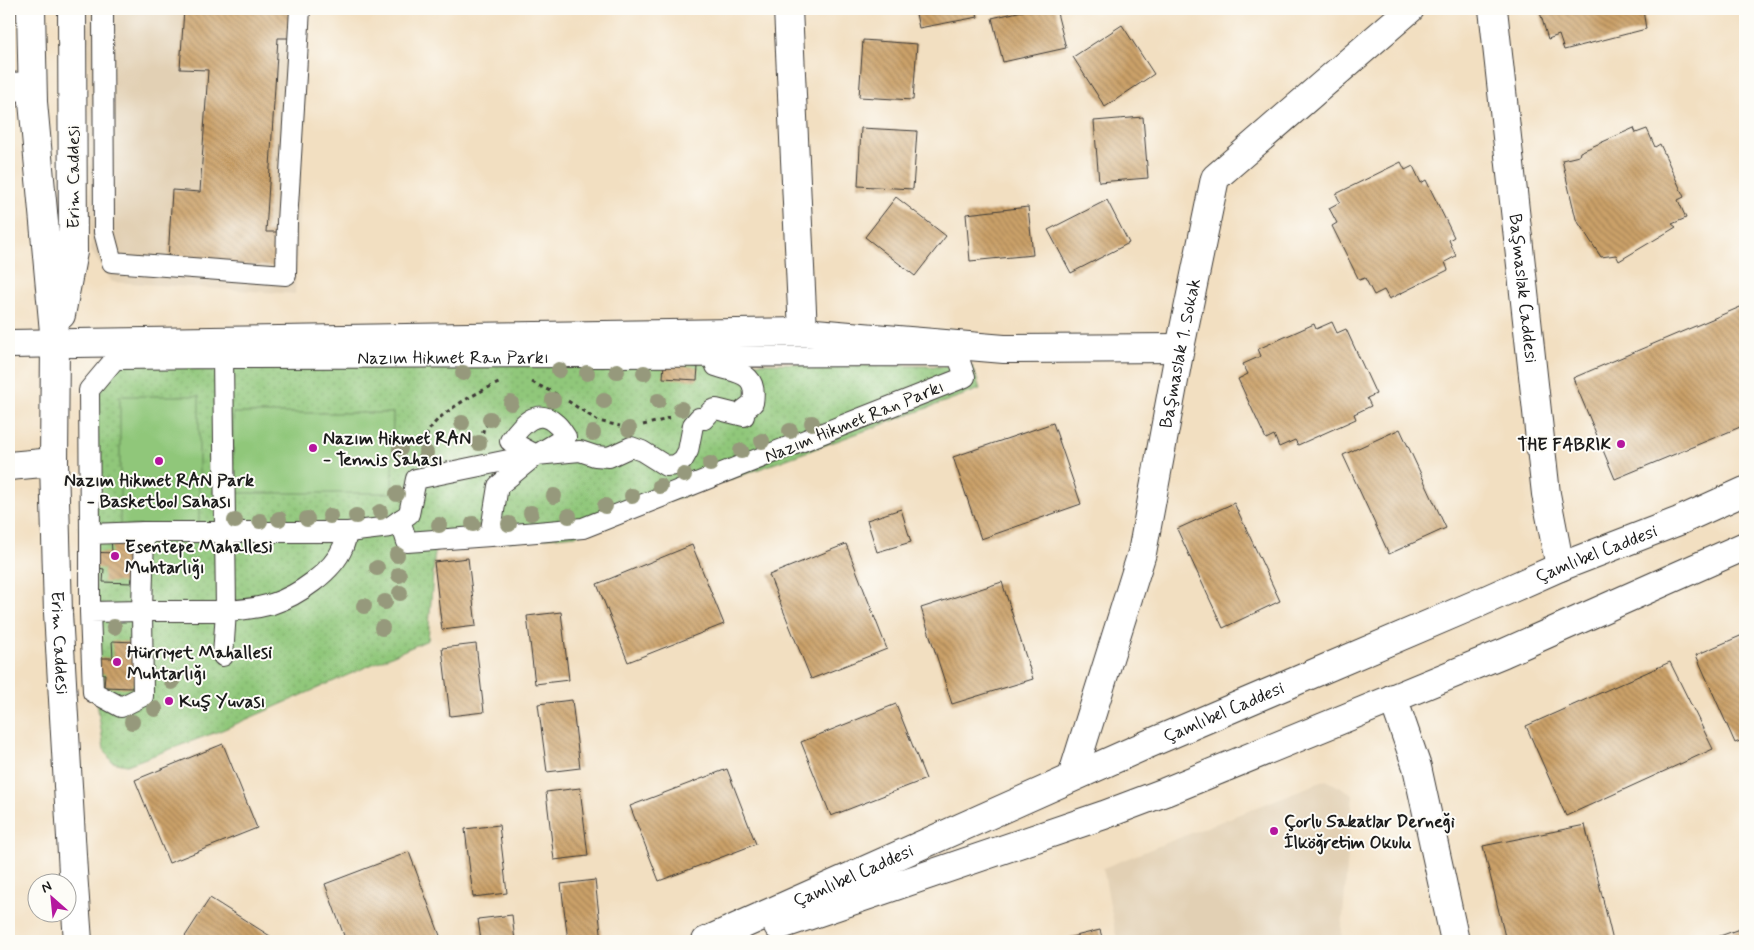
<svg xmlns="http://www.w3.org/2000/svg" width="1754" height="950" font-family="Mynerve,sans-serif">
	<defs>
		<pattern id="grass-dots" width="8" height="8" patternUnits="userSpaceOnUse" patternTransform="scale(1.25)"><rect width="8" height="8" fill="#90c77a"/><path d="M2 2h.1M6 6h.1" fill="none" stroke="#7caa69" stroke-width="1.8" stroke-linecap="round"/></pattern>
		<pattern id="building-back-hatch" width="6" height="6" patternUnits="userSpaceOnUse" patternTransform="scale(1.25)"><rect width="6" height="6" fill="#cba169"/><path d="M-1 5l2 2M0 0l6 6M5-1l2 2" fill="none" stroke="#a48256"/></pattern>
	</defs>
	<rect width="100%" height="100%" fill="#fdfcf7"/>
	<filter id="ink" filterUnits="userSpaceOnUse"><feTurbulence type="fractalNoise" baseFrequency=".02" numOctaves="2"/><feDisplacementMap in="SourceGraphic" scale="10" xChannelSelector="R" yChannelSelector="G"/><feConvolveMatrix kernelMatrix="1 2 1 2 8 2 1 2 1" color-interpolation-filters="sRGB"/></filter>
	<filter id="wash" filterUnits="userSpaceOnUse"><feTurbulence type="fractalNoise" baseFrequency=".0096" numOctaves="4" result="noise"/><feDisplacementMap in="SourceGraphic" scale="20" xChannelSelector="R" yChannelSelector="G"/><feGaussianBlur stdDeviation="1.12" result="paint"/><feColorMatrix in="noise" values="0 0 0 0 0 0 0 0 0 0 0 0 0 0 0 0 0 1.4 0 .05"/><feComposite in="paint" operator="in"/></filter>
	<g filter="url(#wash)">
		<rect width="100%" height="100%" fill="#f2dfc1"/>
		<!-- built -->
		<path fill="#e2d0b4" d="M 88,9 L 309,9 L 295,294 L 112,282 L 91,251 Z
			M 1326,780 L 1353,794 L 1341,941 L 1117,941 L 1103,868 Z"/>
		<!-- grass -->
		<path fill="url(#grass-dots)" stroke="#56724b" d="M 444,357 L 973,367 L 980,389 L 577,535 L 435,548 L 428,640 L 222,730 L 127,765 L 112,762 L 104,749 L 96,696 L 92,393 L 121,361 Z"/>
		<!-- pitch -->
		<path fill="#90c77a" stroke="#56724b" d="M 120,396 L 199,396 L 199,525 L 120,526 Z
			M 233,413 L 393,413 L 392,493 L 233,493 Z"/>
		<g id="blocks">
			<!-- building -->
			<path fill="url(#building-back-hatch)" d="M 184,9 L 292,9 L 290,38 L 278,38 L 266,232 L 280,232 L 278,267 L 168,260 L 172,190 L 200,192 L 208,70 L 180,69 Z
				M 915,9 L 976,9 L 978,17 L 919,28 Z
				M 1031,9 L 1056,9 L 1066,48 L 1003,62 L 992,18 Z
				M 1539,9 L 1647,9 L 1643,10 L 1646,29 L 1564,50 L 1559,35 L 1548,39 Z
				M 1122,25 L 1154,74 L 1105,107 L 1073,57 Z
				M 863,40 L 917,44 L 913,100 L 859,97 Z
				M 1143,117 L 1148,178 L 1099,182 L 1094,121 Z
				M 861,128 L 917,131 L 913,189 L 858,186 Z
				M 1634,128 L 1636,133 L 1647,129 L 1655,147 L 1660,144 L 1684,197 L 1678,200 L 1686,218 L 1672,224 L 1676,227 L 1619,261 L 1616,255 L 1601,257 L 1576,219 L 1562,160 L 1579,156 L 1580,152 Z
				M 1401,162 L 1405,170 L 1413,166 L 1421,183 L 1426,180 L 1454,237 L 1449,240 L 1456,256 L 1445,262 L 1448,270 L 1389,299 L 1384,290 L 1374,295 L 1365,278 L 1359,280 L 1332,226 L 1337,223 L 1329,208 L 1340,202 L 1336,194 Z
				M 896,197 L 946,236 L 915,276 L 865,237 Z
				M 1107,200 L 1129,243 L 1071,273 L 1048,230 Z
				M 1028,207 L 1033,255 L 970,261 L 966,214 Z
				M 1745,305 L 1745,425 L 1615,479 L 1573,378 Z
				M 1332,322 L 1337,333 L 1346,329 L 1376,394 L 1367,398 L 1371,406 L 1354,414 L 1356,419 L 1298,445 L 1295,440 L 1279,447 L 1274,435 L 1266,439 L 1238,379 L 1248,374 L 1243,364 L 1261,356 L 1258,349 L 1314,324 L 1316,329 Z
				M 664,364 L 698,367 L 697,380 L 663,378 Z
				M 1053,423 L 1081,504 L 981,539 L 953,457 Z
				M 1400,429 L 1446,528 L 1389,554 L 1343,455 Z
				M 1234,503 L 1280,601 L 1223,628 L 1177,529 Z
				M 901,509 L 911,542 L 877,552 L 867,520 Z
				M 111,535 L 133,537 L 133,543 L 139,543 L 137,579 L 132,578 L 131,583 L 103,582 L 104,569 L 93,567 L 92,552 L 112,553 Z
				M 846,544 L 887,649 L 811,679 L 769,575 Z
				M 692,545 L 724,624 L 628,662 L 597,584 Z
				M 468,558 L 476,626 L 442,630 L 434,562 Z
				M 1002,582 L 1033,679 L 952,704 L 921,608 Z
				M 561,612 L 569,680 L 535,684 L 527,616 Z
				M 1745,634 L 1745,739 L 1735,743 L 1696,655 Z
				M 112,641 L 134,642 L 137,684 L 133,683 L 132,688 L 104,687 L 105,674 L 95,672 L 95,658 L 113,658 Z
				M 476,644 L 484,712 L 450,716 L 442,648 Z
				M 1670,662 L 1713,749 L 1566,816 L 1526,726 Z
				M 572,700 L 580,768 L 547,772 L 538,704 Z
				M 896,704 L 926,779 L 831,816 L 801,742 Z
				M 223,744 L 257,828 L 169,863 L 135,780 Z
				M 727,769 L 756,844 L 659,881 L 630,806 Z
				M 580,788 L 588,856 L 554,860 L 546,792 Z
				M 499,825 L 507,893 L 473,897 L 465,829 Z
				M 1585,825 L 1613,941 L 1506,941 L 1483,846 Z
				M 409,852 L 442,941 L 346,941 L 325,884 Z
				M 595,880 L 602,941 L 568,941 L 561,884 Z
				M 210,898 L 278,941 L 182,941 Z
				M 512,915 L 515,941 L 481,941 L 478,919 Z
				M 1745,927 L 1745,941 L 1706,941 Z
				M 1100,930 L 1103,941 L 1055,941 Z"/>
		</g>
	</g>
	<g filter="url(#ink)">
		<use href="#blocks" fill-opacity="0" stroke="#3c3935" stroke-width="1"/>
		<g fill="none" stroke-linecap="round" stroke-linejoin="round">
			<defs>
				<g id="pedestrian">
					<path d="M 103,9 L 104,232 L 112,262 L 286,275 L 287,222 L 300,9"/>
					<path id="s1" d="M 223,358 L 958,356 L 965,377 L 583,528 L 490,536 L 498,486 L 536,455"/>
					<path d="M 536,455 L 510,441 C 521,425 537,406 556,424 C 560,427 563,433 566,437 L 536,455 L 580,451 L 595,456 L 609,457 L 631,447 L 642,451 L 666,466 L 676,465 L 683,460 L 688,451 L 693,425 L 699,418 L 704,419 L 712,410 L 716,409 L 744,416 L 744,410 L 753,403 C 758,372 739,374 716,366 L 714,359"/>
					<path d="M 400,520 L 407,542 L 490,536"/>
					<path d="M 348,532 L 390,527 L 409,514 L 416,479 L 533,455"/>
					<path d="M 90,534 L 89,390 L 115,359 L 223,358 C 224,442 225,526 226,611 C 241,610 257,608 272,604 C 297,596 333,572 343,547 C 345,542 346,537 348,532 L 144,532"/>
					<path d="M 90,612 L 90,534 L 144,532 L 142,611 L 90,612 L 93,692 L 121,707 L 143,696 L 142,611 L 226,611 L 223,656"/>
				</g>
				<g id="minor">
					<path d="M 788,9 L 803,332"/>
					<path d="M 9,87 L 32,86"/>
					<path d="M 9,344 L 803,332 L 1004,349 L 1180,348"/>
					<path d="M 1393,698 L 1417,767 L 1455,941"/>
					<path id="s2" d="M 1072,777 L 1142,553 L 1180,348 L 1215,178 L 1410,9"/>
				</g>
				<g id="tertiary">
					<path id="s3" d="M 31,9 L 33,102 L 55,343 L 54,462 L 58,613 L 73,872 L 78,941"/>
					<path id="s4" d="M 1493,9 L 1546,494 L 1560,567"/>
					<path d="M 61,315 L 73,252 L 72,9"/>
					<path d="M 9,466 L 54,462"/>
				</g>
				<g id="primary">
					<path d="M 778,926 L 1104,815 L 1165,792 L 1504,653 L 1745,546"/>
					<path id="s5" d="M 706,941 L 1146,745 L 1481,602 L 1560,567 L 1679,521 L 1745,491"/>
				</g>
			</defs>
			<!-- pedestrian casing -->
			<use href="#pedestrian" stroke="#3c3935" stroke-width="22"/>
			<!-- minor casing -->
			<use href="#minor" stroke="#3c3935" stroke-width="30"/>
			<!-- tertiary casing -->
			<use href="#tertiary" stroke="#3c3935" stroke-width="30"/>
			<!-- primary casing -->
			<use href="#primary" stroke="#3c3935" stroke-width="30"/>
			<!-- path -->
			<path stroke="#3c3935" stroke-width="3" stroke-dasharray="4 4" stroke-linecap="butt" d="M 532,382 L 558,395
				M 568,401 L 598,421 L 620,426
				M 643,425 L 664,420 L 670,417
				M 481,441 L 484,427 L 497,416
				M 425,453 C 426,447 425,438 428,433 C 435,414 481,390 499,383"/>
			<!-- pedestrian -->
			<use href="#pedestrian" stroke="#fff" stroke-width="20"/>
			<!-- minor -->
			<use href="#minor" stroke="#fff" stroke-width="28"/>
			<!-- tertiary -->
			<use href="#tertiary" stroke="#fff" stroke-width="28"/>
			<!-- primary -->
			<use href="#primary" stroke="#fff" stroke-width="28"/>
		</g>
		<!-- trees -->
		<g fill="#96997b">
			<circle cx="559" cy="370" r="8"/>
			<circle cx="617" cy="371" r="8"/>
			<circle cx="463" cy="373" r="8"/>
			<circle cx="587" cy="373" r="8"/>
			<circle cx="644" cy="373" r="8"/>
			<circle cx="553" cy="400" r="8"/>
			<circle cx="604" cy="401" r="8"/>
			<circle cx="658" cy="401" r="8"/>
			<circle cx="511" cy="403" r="8"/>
			<circle cx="681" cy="409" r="8"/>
			<circle cx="490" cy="419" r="8"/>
			<circle cx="462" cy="423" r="8"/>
			<circle cx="812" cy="423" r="8"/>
			<circle cx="629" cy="429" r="8"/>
			<circle cx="790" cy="431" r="8"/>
			<circle cx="593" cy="433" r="8"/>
			<circle cx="762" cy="441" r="8"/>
			<circle cx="479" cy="443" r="8"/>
			<circle cx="400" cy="449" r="8"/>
			<circle cx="741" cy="451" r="8"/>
			<circle cx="426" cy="453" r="8"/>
			<circle cx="710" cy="464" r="8"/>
			<circle cx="684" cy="475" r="8"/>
			<circle cx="660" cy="486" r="8"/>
			<circle cx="397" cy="494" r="8"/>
			<circle cx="554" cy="496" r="8"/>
			<circle cx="632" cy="496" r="8"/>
			<circle cx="605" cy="506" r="8"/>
			<circle cx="380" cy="512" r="8"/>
			<circle cx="531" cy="513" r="8"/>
			<circle cx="330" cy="516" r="8"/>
			<circle cx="356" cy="516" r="8"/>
			<circle cx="569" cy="516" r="8"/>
			<circle cx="279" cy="519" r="8"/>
			<circle cx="307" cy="519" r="8"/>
			<circle cx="235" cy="521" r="8"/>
			<circle cx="260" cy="521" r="8"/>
			<circle cx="473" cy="524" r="8"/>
			<circle cx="509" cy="524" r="8"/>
			<circle cx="439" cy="525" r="8"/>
			<circle cx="397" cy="555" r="8"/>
			<circle cx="377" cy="568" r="8"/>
			<circle cx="399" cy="575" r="8"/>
			<circle cx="400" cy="593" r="8"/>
			<circle cx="385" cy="602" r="8"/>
			<circle cx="364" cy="606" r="8"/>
			<circle cx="114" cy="627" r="8"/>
			<circle cx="382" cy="628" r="8"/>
			<circle cx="172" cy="682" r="8"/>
			<circle cx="155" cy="709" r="8"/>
			<circle cx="132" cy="722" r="8"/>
		</g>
	</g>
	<!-- markers -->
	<g fill="#b5179e" stroke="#fdfcf7" stroke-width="2">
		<circle cx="1621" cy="444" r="5"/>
		<circle cx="313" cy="448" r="5"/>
		<circle cx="159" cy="461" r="5"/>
		<circle cx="115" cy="556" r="5"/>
		<circle cx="117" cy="662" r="5"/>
		<circle cx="169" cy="701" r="5"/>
		<circle cx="1274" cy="831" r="5"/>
	</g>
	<g text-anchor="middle" stroke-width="4" stroke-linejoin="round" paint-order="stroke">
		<!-- street labels -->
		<g font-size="18" fill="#1c1c1c" stroke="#fdfcf7">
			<text transform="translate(73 177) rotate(-90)" y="6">Erim Caddesi</text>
			<text dy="6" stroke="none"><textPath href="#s4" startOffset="281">Başmaslak Caddesi</textPath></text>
			<text dy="6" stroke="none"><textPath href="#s2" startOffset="438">Başmaslak 1. Sokak</textPath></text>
			<text dy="6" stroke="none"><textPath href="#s1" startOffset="230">Nazım Hikmet Ran Parkı</textPath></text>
			<text transform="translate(854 421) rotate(-22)" y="6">Nazım Hikmet Ran Parkı</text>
			<text dy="6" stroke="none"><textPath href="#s5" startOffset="971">Çamlıbel Caddesi</textPath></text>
			<text dy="6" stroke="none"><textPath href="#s3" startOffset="635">Erim Caddesi</textPath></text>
			<text dy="6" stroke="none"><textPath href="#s5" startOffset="566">Çamlıbel Caddesi</textPath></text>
			<text dy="6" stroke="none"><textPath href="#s5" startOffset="161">Çamlıbel Caddesi</textPath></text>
		</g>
		<!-- poi labels -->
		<g font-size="18" font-weight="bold" fill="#1c1c1c" stroke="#fdfcf7" text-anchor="start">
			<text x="323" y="444">Nazım Hikmet RAN<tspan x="323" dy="21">- Tennis Sahası</tspan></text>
			<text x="1611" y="450" text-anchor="end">THE FABRIK</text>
			<text x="159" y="486" text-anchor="middle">Nazım Hikmet RAN Park<tspan x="159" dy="21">- Basketbol Sahası</tspan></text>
			<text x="125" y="552">Esentepe Mahallesi<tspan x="125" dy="21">Muhtarlığı</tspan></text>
			<text x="127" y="658">Hürriyet Mahallesi<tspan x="127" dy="21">Muhtarlığı</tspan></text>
			<text x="179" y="707">Kuş Yuvası</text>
			<text x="1284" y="827">Çorlu Sakatlar Derneği<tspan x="1284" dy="21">İlköğretim Okulu</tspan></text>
		</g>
	</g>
	<!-- margin -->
	<rect width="1754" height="950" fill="none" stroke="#fdfcf7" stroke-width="30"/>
	<!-- north arrow -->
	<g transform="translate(52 898) rotate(333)"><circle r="24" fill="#fdfcf7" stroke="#a3a29f"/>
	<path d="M0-4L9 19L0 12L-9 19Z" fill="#b5179e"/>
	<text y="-8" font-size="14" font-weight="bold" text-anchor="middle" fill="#1c1c1c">N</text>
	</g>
</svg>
